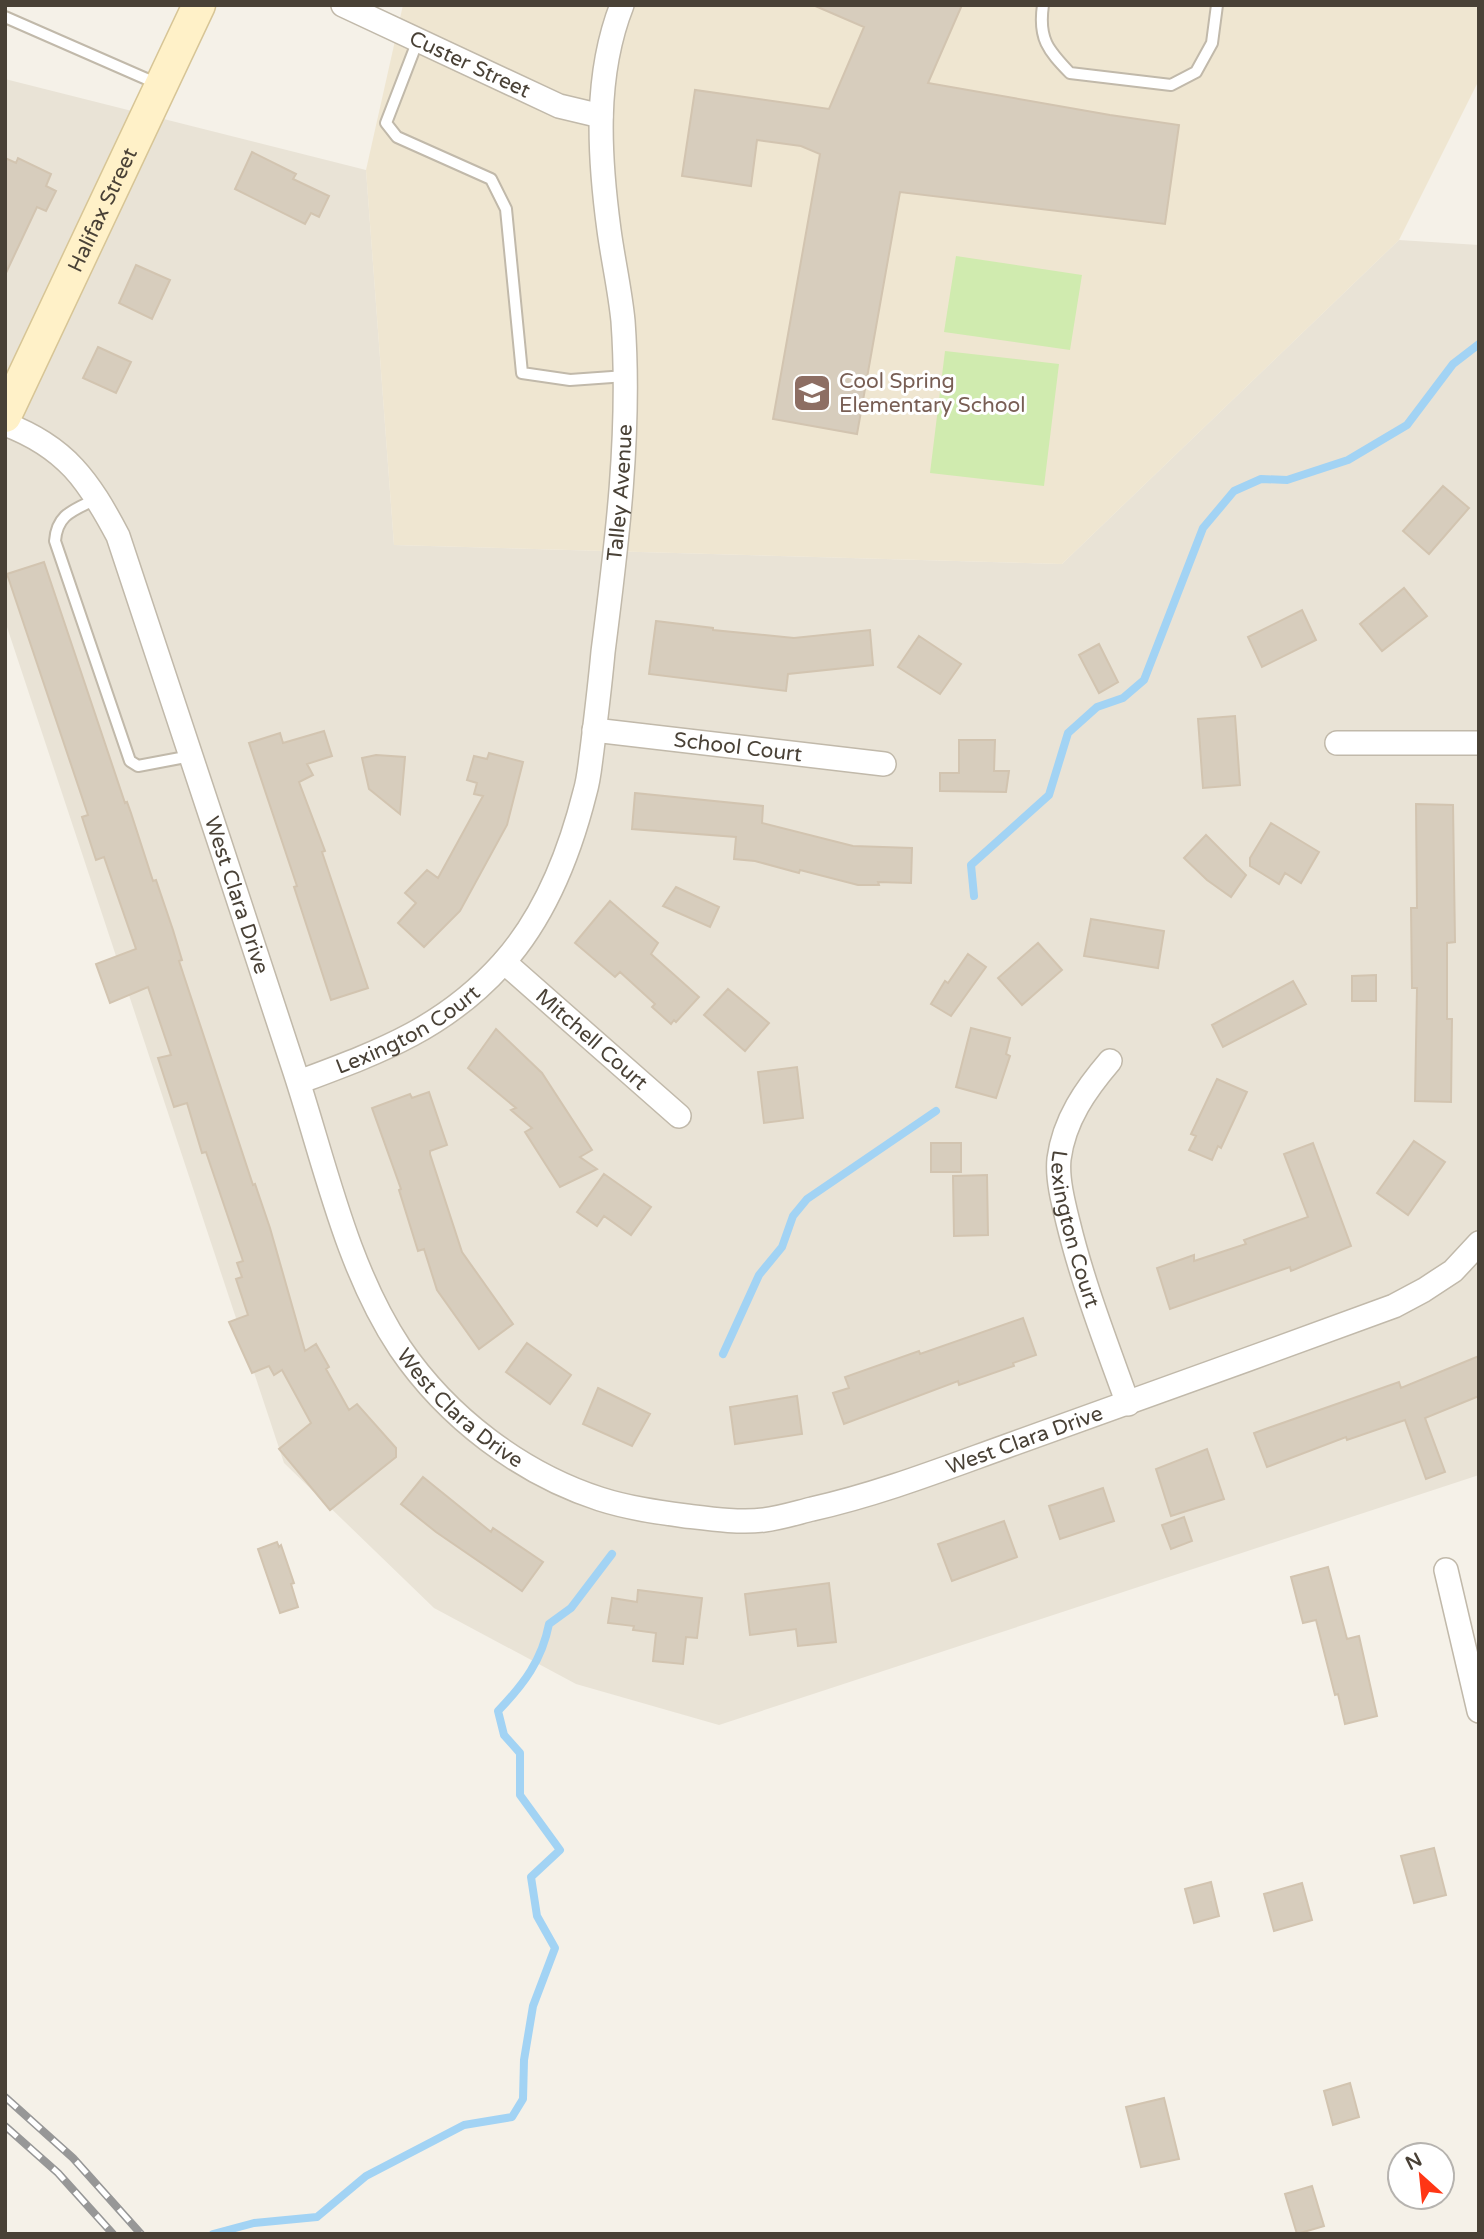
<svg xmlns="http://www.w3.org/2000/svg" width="1484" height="2239" font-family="'Varela Round',sans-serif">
	<rect width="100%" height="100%" fill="#f5f1e8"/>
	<!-- residential -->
	<path fill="#e9e3d6" d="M 5,79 L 366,170 L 394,545 L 1062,564 L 1399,240 L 1479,245 L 1479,1475 L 719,1725 L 576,1684 L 434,1608 L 284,1463 L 5,621 Z"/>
	<!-- education -->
	<path fill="#efe6d1" d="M 403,5 L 1479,5 L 1479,80 L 1399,240 L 1062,564 L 394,545 L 366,170 Z"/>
	<!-- green -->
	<path fill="#d0ebaf" d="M 956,256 L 1082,275 L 1070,350 L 944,332 Z
		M 945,351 L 1059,364 L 1044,486 L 930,473 Z"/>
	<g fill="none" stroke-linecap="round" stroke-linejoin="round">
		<!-- stream -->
		<path stroke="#a2d3f4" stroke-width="8" d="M 974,896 L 971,865 L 1049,795 L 1068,733 L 1097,707 L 1123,698 L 1144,680 L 1203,528 L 1234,491 L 1261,479 L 1287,480 L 1348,460 L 1407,425 L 1453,364 L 1479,344
			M 723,1354 L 759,1275 L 782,1247 L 793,1216 L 807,1199 L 936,1111
			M 213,2234 L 254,2223 L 317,2217 L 366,2176 L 464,2125 L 512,2117 L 523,2099 L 524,2060 L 533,2006 L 555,1948 L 537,1916 L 531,1877 L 560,1850 L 520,1795 L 520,1753 L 504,1735 L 498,1711 C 524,1684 542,1660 549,1624 L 571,1608 L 612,1554"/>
	</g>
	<!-- building -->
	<path fill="#d7cdbd" stroke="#d2c4b0" stroke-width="2" d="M 813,5 L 962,5 L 928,83 L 1110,115 L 1179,125 L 1165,224 L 900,192 L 857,434 L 773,419 L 820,154 L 801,146 L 757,140 L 751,186 L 682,176 L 695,90 L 829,109 L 864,27 Z
		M 252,152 L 296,174 L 293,179 L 329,196 L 319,217 L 311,213 L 305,224 L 235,189 Z
		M 5,158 L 16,163 L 18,158 L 51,174 L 46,186 L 56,191 L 46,211 L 37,207 L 5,275 Z
		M 136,265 L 170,280 L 152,319 L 119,303 Z
		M 98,347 L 131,362 L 116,393 L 83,378 Z
		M 1443,486 L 1469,508 L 1429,554 L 1403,531 Z
		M 44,562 L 125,803 L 127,802 L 131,813 L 153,881 L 156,880 L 173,930 L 182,960 L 179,961 L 253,1185 L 255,1184 L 270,1228 L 305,1351 L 316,1344 L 329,1367 L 326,1369 L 349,1410 L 357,1404 L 396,1448 L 396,1457 L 330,1510 L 279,1449 L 311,1423 L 282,1370 L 274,1375 L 269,1366 L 252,1373 L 229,1322 L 248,1315 L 236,1279 L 242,1277 L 237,1263 L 243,1261 L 206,1152 L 202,1153 L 187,1103 L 174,1107 L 158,1058 L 171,1055 L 148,987 L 110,1003 L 96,964 L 136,949 L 104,857 L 96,860 L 82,817 L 88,815 L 7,574 Z
		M 1404,588 L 1427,616 L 1382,651 L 1360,624 Z
		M 1302,610 L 1316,640 L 1262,667 L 1248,637 Z
		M 656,621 L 713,628 L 713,630 L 794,638 L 870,630 L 873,665 L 788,674 L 786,691 L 649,674 Z
		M 919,636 L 961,664 L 940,694 L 898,667 Z
		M 1099,644 L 1118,682 L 1099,693 L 1079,655 Z
		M 1235,716 L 1240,785 L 1203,788 L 1198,719 Z
		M 324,731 L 332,756 L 307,764 L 313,775 L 299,782 L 325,851 L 322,852 L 368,988 L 331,1000 L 294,887 L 297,886 L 249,743 L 280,733 L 283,743 Z
		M 959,740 L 995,740 L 994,771 L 1009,771 L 1006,792 L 940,791 L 940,773 L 959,773 Z
		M 489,753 L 523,762 L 507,825 L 460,911 L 424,947 L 398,923 L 416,903 L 405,893 L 427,870 L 438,878 L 483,796 L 474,794 L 477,783 L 467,780 L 474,756 L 487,759 Z
		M 376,755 L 405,757 L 400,814 L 369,789 L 362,758 Z
		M 635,793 L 763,806 L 762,823 L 853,846 L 912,848 L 911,883 L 878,882 L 879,885 L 858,885 L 800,870 L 799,873 L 755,861 L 734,859 L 736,837 L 632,829 Z
		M 1416,804 L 1453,805 L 1455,942 L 1447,943 L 1447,1019 L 1452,1019 L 1451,1102 L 1415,1101 L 1417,988 L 1412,988 L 1411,908 L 1417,908 Z
		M 1271,823 L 1319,852 L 1301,883 L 1285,873 L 1279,884 L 1250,866 L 1250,858 Z
		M 1206,835 L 1246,875 L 1231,897 L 1207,880 L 1184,858 Z
		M 676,887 L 719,907 L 710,927 L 663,906 Z
		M 610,901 L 658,943 L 651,954 L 699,997 L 676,1022 L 674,1020 L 671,1024 L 652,1007 L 655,1004 L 620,972 L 615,977 L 575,943 Z
		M 1091,919 L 1164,931 L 1158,968 L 1084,956 Z
		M 1038,943 L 1062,970 L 1022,1005 L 998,978 Z
		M 968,954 L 986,967 L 951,1016 L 931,1004 L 945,981 L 948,983 Z
		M 1376,975 L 1376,1001 L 1352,1001 L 1352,976 Z
		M 1293,981 L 1306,1004 L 1223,1047 L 1212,1025 Z
		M 728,989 L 769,1023 L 745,1051 L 704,1015 Z
		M 971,1028 L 1010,1038 L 1006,1054 L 1010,1056 L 996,1098 L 956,1087 Z
		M 496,1029 L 542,1073 L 592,1150 L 580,1157 L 597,1169 L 560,1187 L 525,1132 L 532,1128 L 511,1110 L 516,1108 L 468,1068 Z
		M 797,1067 L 803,1118 L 764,1123 L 758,1072 Z
		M 1217,1079 L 1247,1092 L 1221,1148 L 1218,1146 L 1212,1160 L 1189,1150 L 1196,1136 L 1191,1134 Z
		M 429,1092 L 447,1145 L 430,1151 L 430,1154 L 462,1252 L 513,1324 L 479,1349 L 437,1290 L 424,1249 L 418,1251 L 399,1190 L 401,1189 L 372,1108 L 410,1094 L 412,1098 Z
		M 1414,1141 L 1445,1162 L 1408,1215 L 1377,1193 Z
		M 931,1143 L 961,1143 L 961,1172 L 931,1172 Z
		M 1313,1143 L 1351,1246 L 1291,1271 L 1290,1267 L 1170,1309 L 1157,1268 L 1194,1255 L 1194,1261 L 1246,1244 L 1244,1240 L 1308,1217 L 1284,1154 Z
		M 604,1174 L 651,1207 L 631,1235 L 604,1216 L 597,1226 L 577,1212 Z
		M 987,1175 L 988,1235 L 954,1236 L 953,1176 Z
		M 1023,1318 L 1036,1355 L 1013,1363 L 1014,1366 L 959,1385 L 958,1381 L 844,1424 L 833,1393 L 849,1388 L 845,1377 L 919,1351 L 920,1354 Z
		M 527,1343 L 571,1375 L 550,1404 L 506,1372 Z
		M 1479,1356 L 1479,1396 L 1425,1418 L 1445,1472 L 1426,1479 L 1405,1420 L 1347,1440 L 1346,1437 L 1267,1467 L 1254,1433 L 1399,1382 L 1401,1388 Z
		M 598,1388 L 650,1414 L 632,1446 L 583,1424 Z
		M 797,1396 L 802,1434 L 735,1444 L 730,1407 Z
		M 1207,1449 L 1224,1499 L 1171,1516 L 1156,1469 Z
		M 423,1477 L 491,1532 L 493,1528 L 543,1562 L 522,1591 L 436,1532 L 401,1504 Z
		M 1103,1488 L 1114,1521 L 1060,1539 L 1049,1506 Z
		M 1184,1517 L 1192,1541 L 1171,1549 L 1162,1525 Z
		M 1004,1521 L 1017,1557 L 952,1581 L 938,1544 Z
		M 277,1542 L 279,1547 L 281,1545 L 294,1583 L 291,1584 L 298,1607 L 280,1613 L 258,1549 Z
		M 1328,1567 L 1347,1639 L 1359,1636 L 1377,1716 L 1345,1724 L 1338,1694 L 1335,1695 L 1316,1620 L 1303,1623 L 1291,1577 Z
		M 829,1583 L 836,1642 L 798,1646 L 796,1629 L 750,1635 L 745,1594 Z
		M 638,1590 L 702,1598 L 697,1638 L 686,1637 L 683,1664 L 653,1661 L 656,1633 L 633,1630 L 634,1626 L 608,1623 L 612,1598 L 637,1602 Z
		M 1434,1848 L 1446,1895 L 1414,1903 L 1401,1856 Z
		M 1211,1882 L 1219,1916 L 1194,1923 L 1185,1889 Z
		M 1302,1883 L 1312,1920 L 1274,1931 L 1264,1894 Z
		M 1350,2083 L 1359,2117 L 1333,2125 L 1324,2091 Z
		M 1164,2098 L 1179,2159 L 1141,2167 L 1126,2107 Z
		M 1312,2186 L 1324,2226 L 1297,2234 L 1285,2194 Z"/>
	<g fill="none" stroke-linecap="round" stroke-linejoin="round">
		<defs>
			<path id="lane" d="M 1043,5 C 1038,39 1048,50 1070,73 L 1171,85 L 1196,72 L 1212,43 L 1217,5
				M 5,17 L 158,84
				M 418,40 L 386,123 L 397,137 L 491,179 L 506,209 L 522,373 L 570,380 L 626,376
				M 98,498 C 75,510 57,513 55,541 L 130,761 L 138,766 L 191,756"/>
			<g id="street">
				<path id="s1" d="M 343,5 L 559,106 L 601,116"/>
				<path id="s2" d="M 5,424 C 66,447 89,481 118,536 C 177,713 235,889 293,1066 C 324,1159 345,1265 400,1348 C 447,1417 520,1473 600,1499 C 628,1508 657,1512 686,1516 C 711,1519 740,1523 764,1520 C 780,1518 796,1513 812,1509 C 879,1494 943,1469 1007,1446 C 1137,1400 1265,1353 1394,1306 L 1424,1290 L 1453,1271 L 1479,1243"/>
				<path id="s3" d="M 594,730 L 884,764"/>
				<path d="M 1337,743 L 1479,743"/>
				<path id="s4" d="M 504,962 L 679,1116"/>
				<path id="s5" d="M 1110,1061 C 1086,1089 1064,1120 1059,1159 C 1057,1178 1063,1202 1068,1222 C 1083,1284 1106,1343 1128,1404"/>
				<path id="s6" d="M 299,1082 C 379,1052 444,1029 503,963 C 545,916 570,852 585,792 C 589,779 590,764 592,750 C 596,717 600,685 603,652 C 617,543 631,431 623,321 C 620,290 613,260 609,230 C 599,156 594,76 622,5"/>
				<path d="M 1446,1570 L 1479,1711"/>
			</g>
			<g id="secondary">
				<path id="s7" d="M 5,416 L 199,5"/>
			</g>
		</defs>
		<!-- lane casing -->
		<use href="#lane" stroke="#c1b9aa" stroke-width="14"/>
		<!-- street casing -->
		<use href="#street" stroke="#c1b9aa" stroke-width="26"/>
		<!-- secondary casing -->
		<use href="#secondary" stroke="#d7c596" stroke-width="35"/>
		<!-- lane -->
		<use href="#lane" stroke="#fff" stroke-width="10"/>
		<!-- street -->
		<use href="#street" stroke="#fff" stroke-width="23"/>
		<!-- secondary -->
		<use href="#secondary" stroke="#fff1c8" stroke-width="32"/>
		<defs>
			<path id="rail" d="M 5,2097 L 73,2158 L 141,2234
				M 5,2126 L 58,2173 L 113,2234"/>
		</defs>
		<!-- rail casing -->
		<use href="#rail" stroke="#979797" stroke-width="8"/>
		<!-- rail -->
		<use href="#rail" stroke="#fff" stroke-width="5" stroke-dasharray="16" stroke-linecap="butt"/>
	</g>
	<!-- icons -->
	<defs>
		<symbol id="school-square" viewBox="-11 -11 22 22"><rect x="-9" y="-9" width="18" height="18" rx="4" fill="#8d6e63" stroke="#fff"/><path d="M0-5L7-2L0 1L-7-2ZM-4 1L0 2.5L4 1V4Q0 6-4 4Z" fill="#fff"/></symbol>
	</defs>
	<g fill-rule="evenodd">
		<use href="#school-square" x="790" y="371" width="44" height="44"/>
	</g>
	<g text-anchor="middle" stroke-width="6" stroke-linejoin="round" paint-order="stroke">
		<!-- street labels -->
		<g font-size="21" fill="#494136" stroke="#fff">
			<text dy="7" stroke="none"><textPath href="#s1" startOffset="140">Custer Street</textPath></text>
			<text dy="7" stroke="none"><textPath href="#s7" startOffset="228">Halifax Street</textPath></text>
			<text dy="7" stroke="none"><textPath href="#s6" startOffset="732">Talley Avenue</textPath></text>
			<text dy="7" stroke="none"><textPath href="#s3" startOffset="145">School Court</textPath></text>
			<text dy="7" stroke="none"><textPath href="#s2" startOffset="542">West Clara Drive</textPath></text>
			<text dy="7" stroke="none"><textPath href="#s6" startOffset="121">Lexington Court</textPath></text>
			<text dy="7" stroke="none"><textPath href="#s4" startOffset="117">Mitchell Court</textPath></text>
			<text dy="7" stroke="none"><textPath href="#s5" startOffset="184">Lexington Court</textPath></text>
			<text dy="7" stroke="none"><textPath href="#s2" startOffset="1110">West Clara Drive</textPath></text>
			<text dy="7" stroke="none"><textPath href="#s2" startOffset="1718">West Clara Drive</textPath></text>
		</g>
		<!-- education labels -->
		<g font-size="21" fill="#785e54" stroke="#fff" text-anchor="start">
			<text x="839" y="388">Cool Spring<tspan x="839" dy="24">Elementary School</tspan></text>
		</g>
	</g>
	<!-- border -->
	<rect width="1484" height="2239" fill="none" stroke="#494136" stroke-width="14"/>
	<!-- north arrow -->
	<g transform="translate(1421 2176) rotate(333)"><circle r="33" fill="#ffffff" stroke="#b6b3af" stroke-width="2"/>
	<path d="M0-5L12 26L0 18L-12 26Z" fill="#ff3615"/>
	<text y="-10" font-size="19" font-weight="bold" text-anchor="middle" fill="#494136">N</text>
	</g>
</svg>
